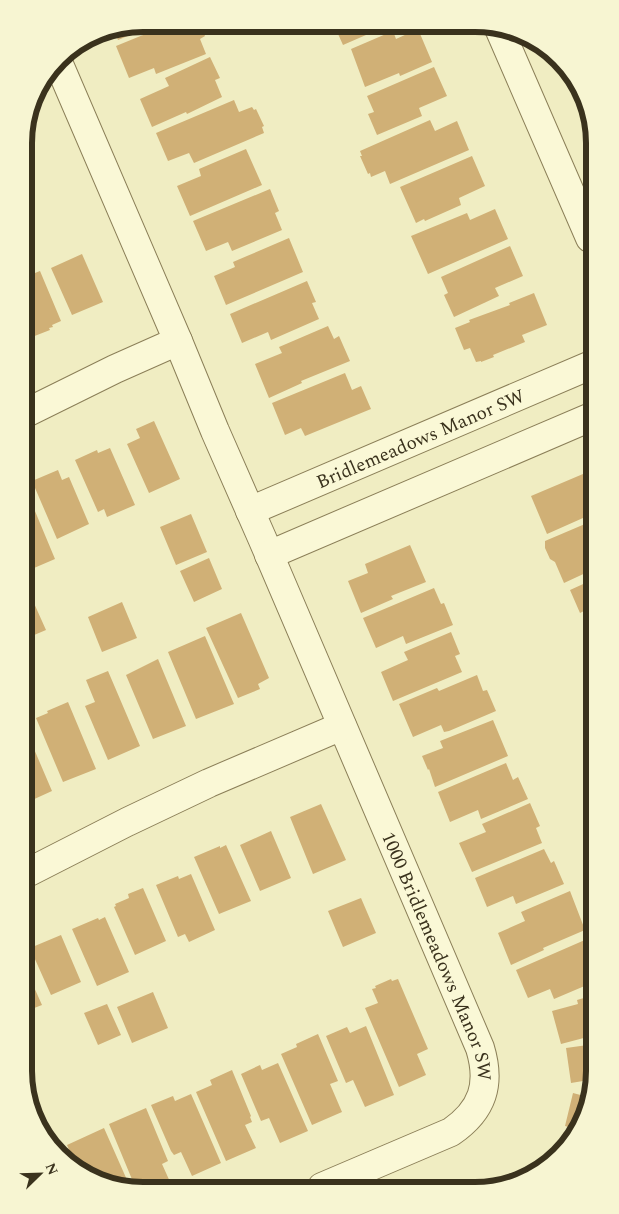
<svg xmlns="http://www.w3.org/2000/svg" width="619" height="1214" font-family="Spectral,serif">
	<rect width="100%" height="100%" fill="#f0edc2"/>
	<!-- building -->
	<path fill="#d0b076" d="M 143,24 L 156,24 L 118,40 L 114,30 Z
		M 170,24 L 200,24 L 205,36 L 200,39 L 206,54 L 156,74 L 154,68 L 129,78 L 116,46 Z
		M 334,25 L 389,25 L 343,45 Z
		M 418,29 L 432,62 L 400,76 L 399,73 L 365,87 L 351,49 L 393,31 L 396,39 Z
		M 210,57 L 220,78 L 215,80 L 222,97 L 187,114 L 186,112 L 152,127 L 140,99 L 169,86 L 165,78 Z
		M 434,67 L 447,96 L 419,108 L 422,116 L 377,135 L 368,114 L 374,112 L 367,96 Z
		M 234,100 L 239,112 L 252,107 L 254,110 L 256,109 L 264,126 L 262,127 L 264,133 L 194,163 L 189,153 L 168,161 L 156,133 Z
		M 430,120 L 435,131 L 457,121 L 469,150 L 390,184 L 385,171 L 371,177 L 370,173 L 368,174 L 360,156 L 362,156 L 360,151 Z
		M 246,149 L 262,185 L 190,216 L 177,186 L 201,176 L 199,169 Z
		M 472,156 L 485,186 L 459,198 L 461,205 L 425,221 L 424,219 L 416,223 L 400,187 Z
		M 270,189 L 279,211 L 275,213 L 282,230 L 232,251 L 228,242 L 206,251 L 193,221 Z
		M 495,209 L 508,239 L 428,274 L 411,236 L 467,213 L 470,220 Z
		M 289,238 L 303,272 L 226,305 L 214,276 L 235,267 L 233,262 Z
		M 510,246 L 523,276 L 495,288 L 499,296 L 454,317 L 444,295 L 448,293 L 441,277 Z
		M 82,254 L 103,302 L 72,315 L 51,268 Z
		M 40,271 L 61,321 L 52,325 L 53,327 L 49,328 L 50,330 L 32,337 L 26,323 L 26,274 L 29,272 L 30,275 Z
		M 307,281 L 316,302 L 312,303 L 319,319 L 271,340 L 268,332 L 242,343 L 230,314 Z
		M 534,293 L 547,325 L 522,335 L 525,342 L 493,355 L 494,357 L 481,362 L 481,361 L 476,362 L 470,348 L 464,350 L 455,328 L 470,322 L 469,320 L 510,305 L 509,303 Z
		M 328,326 L 334,339 L 339,336 L 350,361 L 301,381 L 302,383 L 269,398 L 255,364 L 282,353 L 279,347 Z
		M 345,373 L 352,390 L 361,386 L 371,409 L 305,436 L 301,428 L 285,435 L 272,403 Z
		M 154,421 L 180,479 L 149,493 L 127,444 L 140,438 L 136,429 Z
		M 110,448 L 135,505 L 107,517 L 104,509 L 98,512 L 75,460 L 97,450 L 98,453 Z
		M 58,470 L 62,480 L 69,477 L 89,524 L 57,539 L 32,481 Z
		M 583,474 L 585,479 L 591,477 L 592,514 L 547,534 L 531,496 Z
		M 27,492 L 55,559 L 27,571 Z
		M 191,514 L 207,552 L 176,565 L 160,527 Z
		M 592,521 L 592,570 L 564,583 L 555,562 L 550,559 L 545,548 L 545,541 Z
		M 410,545 L 426,582 L 391,596 L 393,599 L 361,613 L 348,581 L 368,573 L 365,564 Z
		M 209,558 L 222,589 L 194,602 L 180,571 Z
		M 592,580 L 592,625 L 590,626 L 584,611 L 580,613 L 570,590 Z
		M 434,588 L 441,604 L 444,603 L 453,625 L 406,644 L 403,636 L 376,648 L 363,618 Z
		M 33,601 L 46,630 L 27,638 L 27,604 Z
		M 122,602 L 137,638 L 102,652 L 88,617 Z
		M 241,613 L 269,678 L 258,684 L 260,689 L 238,698 L 206,628 Z
		M 451,632 L 460,654 L 455,656 L 462,672 L 393,701 L 381,672 L 408,660 L 404,652 Z
		M 205,636 L 234,704 L 196,719 L 168,652 Z
		M 158,659 L 186,726 L 153,739 L 126,675 Z
		M 108,671 L 140,746 L 108,760 L 85,706 L 95,702 L 86,680 Z
		M 477,675 L 483,691 L 487,690 L 496,711 L 449,731 L 444,732 L 441,725 L 413,737 L 399,704 L 437,688 L 439,691 Z
		M 68,702 L 96,769 L 63,782 L 36,718 L 48,713 L 47,711 Z
		M 493,720 L 508,756 L 435,787 L 429,769 L 428,770 L 422,756 L 443,748 L 440,741 Z
		M 31,742 L 52,791 L 30,801 L 28,743 Z
		M 506,763 L 513,780 L 518,777 L 528,799 L 481,819 L 478,810 L 450,822 L 438,792 Z
		M 530,803 L 540,826 L 536,828 L 542,843 L 472,872 L 459,843 L 486,832 L 482,824 Z
		M 321,804 L 346,860 L 313,874 L 290,817 Z
		M 271,831 L 291,878 L 260,891 L 240,845 Z
		M 226,845 L 251,901 L 219,914 L 194,857 L 220,846 L 220,848 Z
		M 544,849 L 551,863 L 554,861 L 564,884 L 516,904 L 513,896 L 487,907 L 475,878 Z
		M 191,874 L 215,930 L 189,942 L 185,934 L 178,937 L 156,885 L 178,876 L 179,879 Z
		M 143,888 L 166,941 L 135,955 L 114,907 L 116,906 L 115,904 L 129,898 L 128,894 Z
		M 570,891 L 585,930 L 543,948 L 544,950 L 511,965 L 498,933 L 525,921 L 521,912 Z
		M 361,898 L 376,933 L 343,947 L 328,911 Z
		M 105,917 L 129,972 L 97,986 L 72,929 L 98,918 L 99,920 Z
		M 61,935 L 81,982 L 51,995 L 30,948 Z
		M 594,936 L 594,982 L 554,999 L 550,989 L 528,998 L 516,970 Z
		M 29,976 L 42,1005 L 29,1010 Z
		M 391,979 L 392,981 L 398,979 L 428,1049 L 417,1054 L 426,1075 L 399,1087 L 365,1008 L 378,1003 L 372,989 L 376,988 L 375,986 Z
		M 153,992 L 168,1028 L 132,1043 L 117,1007 Z
		M 594,995 L 595,1035 L 561,1044 L 552,1011 L 578,1004 L 577,1000 Z
		M 107,1004 L 121,1035 L 98,1045 L 84,1013 Z
		M 366,1026 L 394,1095 L 365,1107 L 353,1080 L 346,1083 L 326,1036 L 347,1027 L 350,1033 Z
		M 318,1034 L 338,1081 L 330,1084 L 342,1112 L 312,1125 L 281,1054 L 297,1047 L 296,1044 Z
		M 595,1044 L 595,1079 L 571,1083 L 566,1048 Z
		M 278,1063 L 308,1131 L 280,1143 L 269,1118 L 261,1121 L 241,1074 L 260,1065 L 262,1070 Z
		M 232,1070 L 251,1116 L 250,1117 L 252,1122 L 245,1125 L 256,1148 L 226,1161 L 196,1092 L 212,1085 L 210,1080 Z
		M 573,1093 L 588,1097 L 576,1129 L 565,1126 Z
		M 191,1094 L 221,1163 L 192,1176 L 181,1152 L 174,1155 L 171,1151 L 151,1105 L 173,1096 L 175,1101 Z
		M 146,1108 L 168,1161 L 162,1164 L 171,1184 L 161,1189 L 136,1189 L 109,1124 Z
		M 104,1128 L 131,1189 L 127,1189 L 76,1166 L 67,1145 Z
		M 564,1132 L 573,1135 L 570,1144 L 556,1154 Z
		M 60,1145 L 67,1162 L 65,1161 L 55,1147 Z
		M 535,1165 L 537,1167 L 521,1179 L 520,1178 Z"/>
	<g fill="none" stroke-linecap="round" stroke-linejoin="round">
		<defs>
			<g id="street">
				<path d="M 498,26 L 590,238"/>
				<path id="s1" d="M 178,341 L 215,431 L 262,538 L 480,1048 C 491,1084 483,1110 451,1132 L 322,1187"/>
				<path d="M 26,413 L 115,369 L 178,341 L 58,62"/>
				<path id="s2" d="M 250,511 L 591,365"/>
				<path d="M 269,555 L 591,417"/>
				<path d="M 29,872 L 127,822 L 209,783 L 342,726"/>
			</g>
		</defs>
		<!-- street casing -->
		<use href="#street" stroke="#8b7f58" stroke-width="30"/>
		<!-- street -->
		<use href="#street" stroke="#faf8d6" stroke-width="28"/>
	</g>
	<g text-anchor="middle" stroke-width="4" stroke-linejoin="round" paint-order="stroke">
		<!-- street labels -->
		<g font-size="19" fill="#3a321d" stroke="#f7f5d2">
			<text dy="7" stroke="none"><textPath href="#s2" startOffset="185">Bridlemeadows Manor SW</textPath></text>
			<text dy="7" stroke="none"><textPath href="#s1" startOffset="668">1000 Bridlemeadows Manor SW</textPath></text>
		</g>
	</g>
	<!-- crop -->
	<path d="M0 0H619V1214H0ZM143 32H475A111 111 0 0 1 586 143V1071A111 111 0 0 1 475 1182H143A111 111 0 0 1 32 1071V143A111 111 0 0 1 143 32Z" fill="#f7f5d2" fill-rule="evenodd"/>
	<path fill="none" stroke="#3a321d" stroke-width="6" d="M143 32H475A111 111 0 0 1 586 143V1071A111 111 0 0 1 475 1182H143A111 111 0 0 1 32 1071V143A111 111 0 0 1 143 32Z"/>
	<!-- north arrow -->
	<g transform="translate(40 1174) rotate(67)" stroke="#f7f5d2" stroke-width="4" paint-order="stroke">
	<path d="M0-4L9 19L0 12L-9 19Z" fill="#3a321d"/>
	<text y="-8" font-size="14" font-weight="bold" text-anchor="middle" fill="#3a321d">N</text>
	</g>
</svg>
